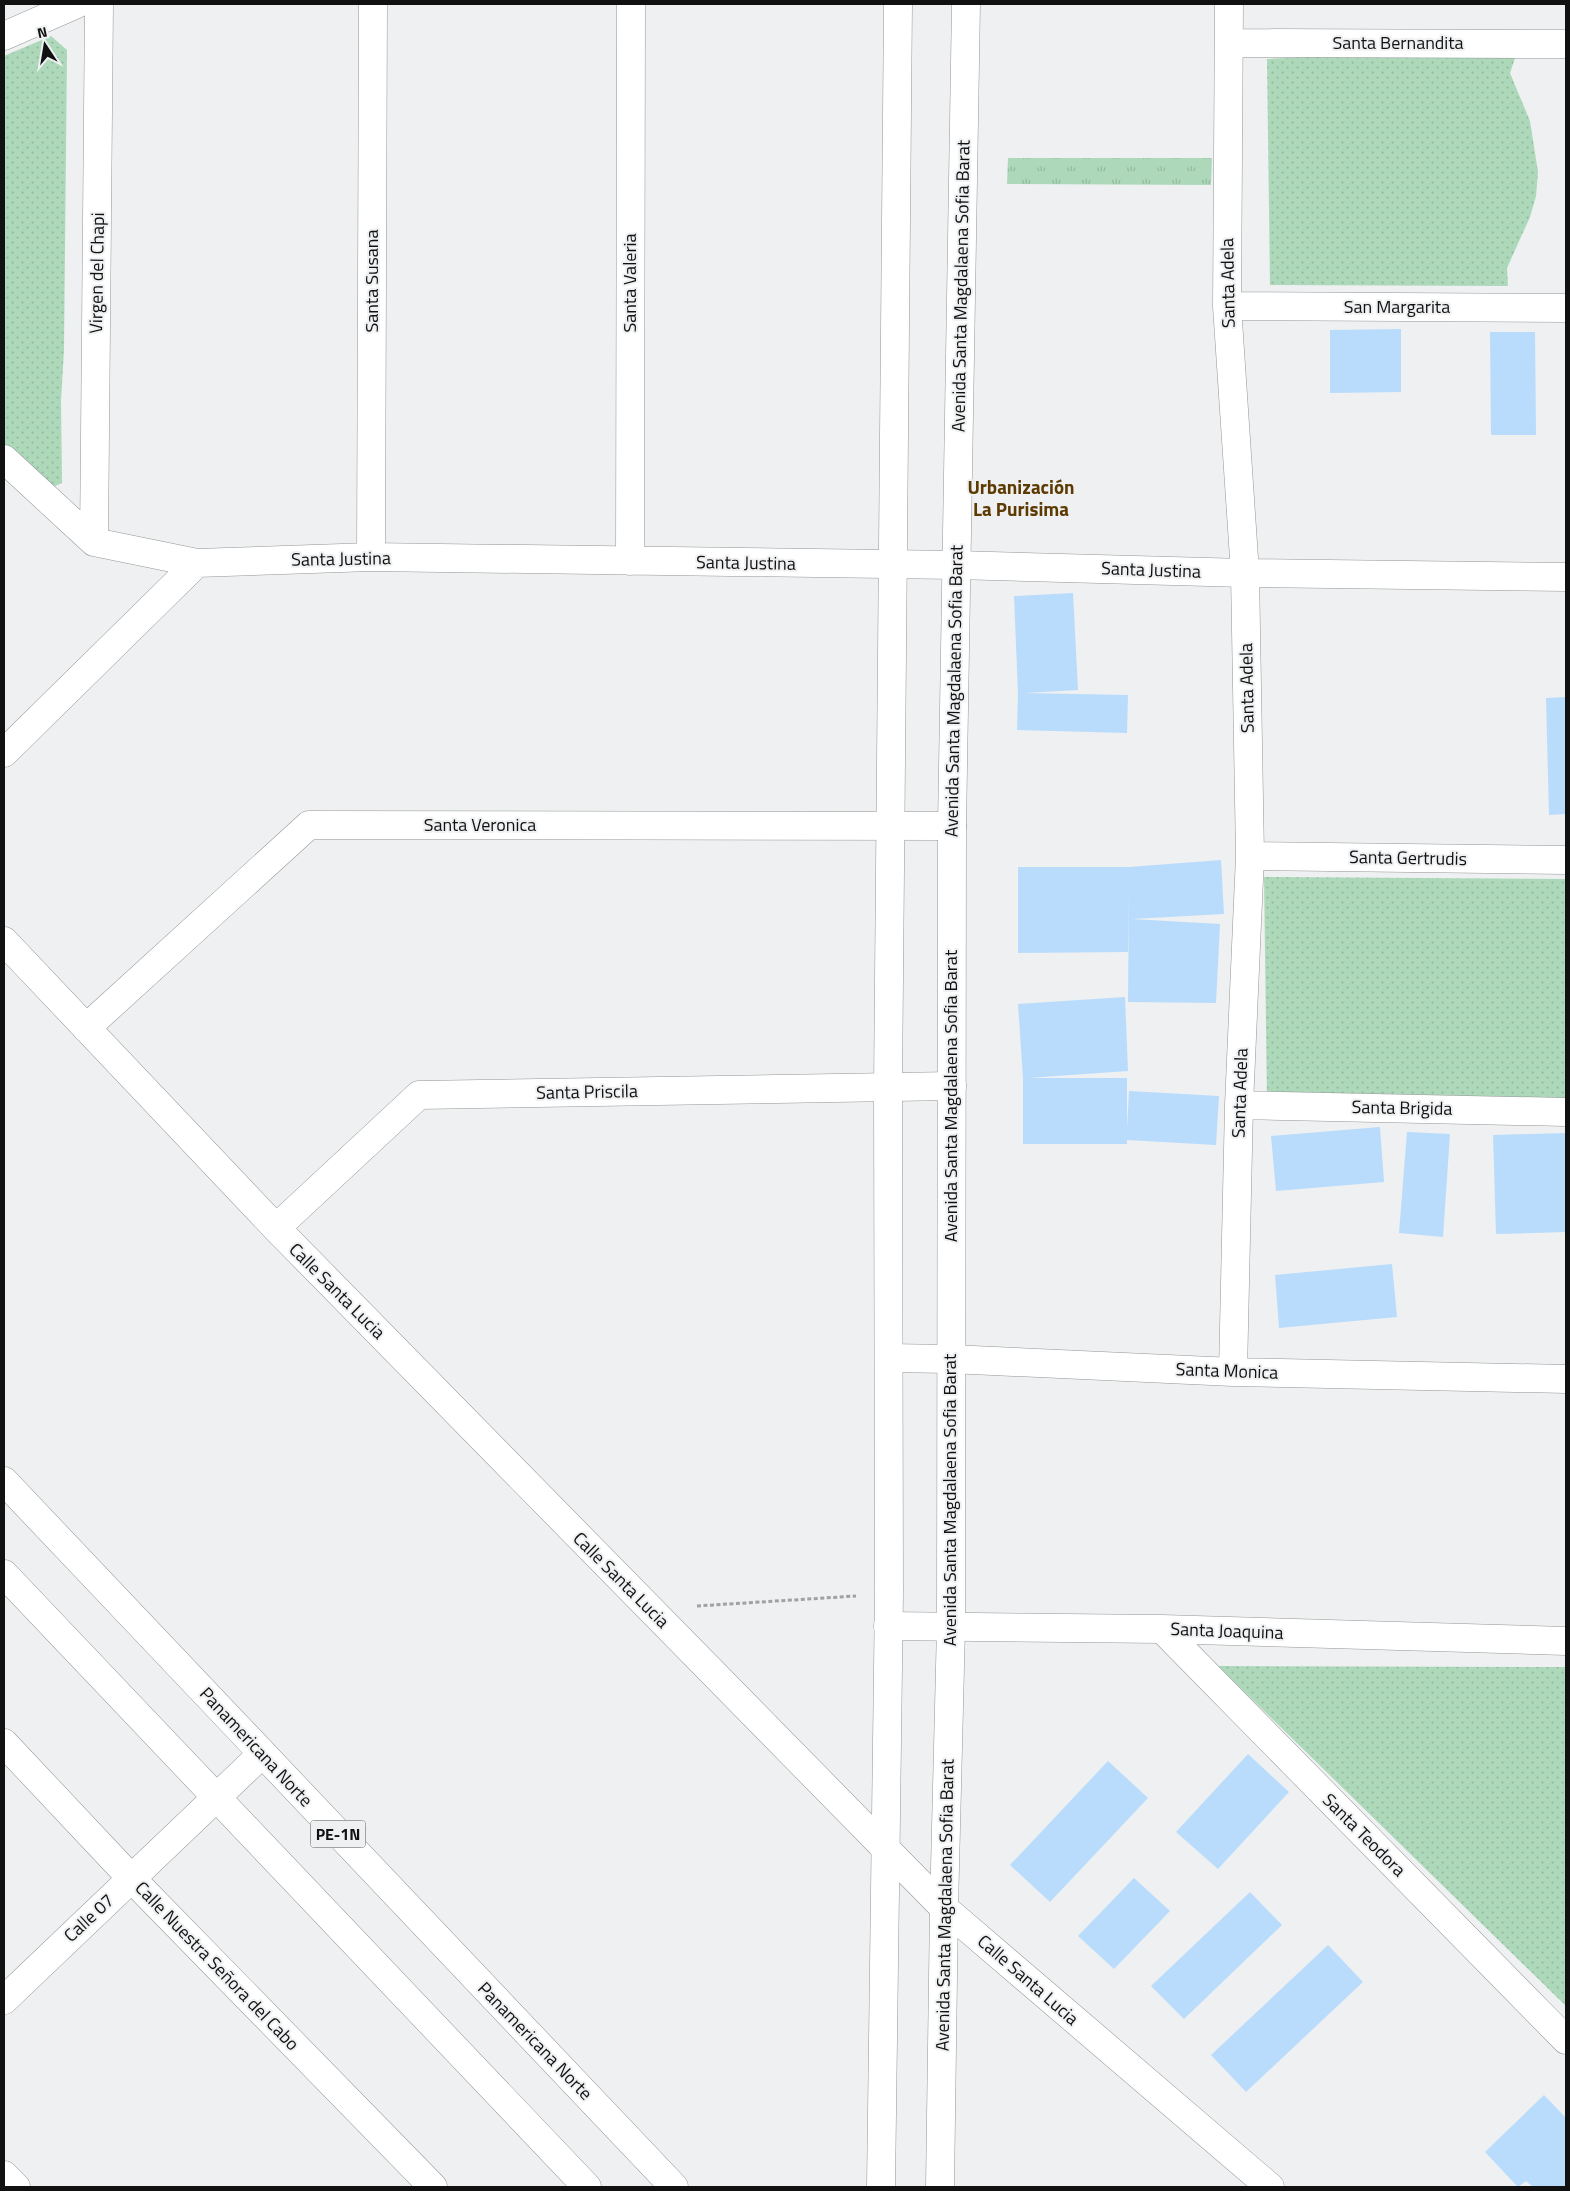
<svg xmlns="http://www.w3.org/2000/svg" width="1570" height="2191" font-family="'Titillium Web',sans-serif">
	<defs>
		<pattern id="grass-tufts" width="24" height="20" patternUnits="userSpaceOnUse" patternTransform="scale(1.25)"><rect width="24" height="20" fill="#add9ba"/><path d="M3 7l-1-3M5 7V3M7 7l1-3M15 17l-1-3M17 17v-4M19 17l1-3" fill="none" stroke="#94b99f"/></pattern>
		<pattern id="park-dots" width="8" height="8" patternUnits="userSpaceOnUse" patternTransform="scale(1.25)"><rect width="8" height="8" fill="#add9ba"/><path d="M2 2h.1M6 6h.1" fill="none" stroke="#94b99f" stroke-width="1.8" stroke-linecap="round"/></pattern>
	</defs>
	<rect width="100%" height="100%" fill="#eef0f1"/>
	<!-- grass -->
	<path fill="url(#grass-tufts)" d="M 1008,158 L 1212,158 L 1211,185 L 1007,184 Z"/>
	<!-- park -->
	<path fill="url(#park-dots)" d="M 51,36 L 67,50 L 64,349 L 61,401 L 62,483 L 44,491 L 4,451 L 4,56 Z
		M 1394,53 L 1516,55 L 1510,73 L 1530,121 L 1538,172 L 1536,196 L 1530,217 L 1507,268 L 1508,286 L 1270,285 L 1267,59 Z
		M 1264,877 L 1566,879 L 1566,1101 L 1267,1098 Z
		M 1218,1666 L 1566,1667 L 1566,2006 Z"/>
	<!-- building -->
	<path fill="#b9dcfc" d="M 1401,329 L 1401,392 L 1330,393 L 1330,330 Z
		M 1490,332 L 1535,332 L 1536,435 L 1491,435 Z
		M 1073,593 L 1078,690 L 1024,693 L 1128,695 L 1127,733 L 1017,730 L 1018,693 L 1014,596 Z
		M 1566,697 L 1566,814 L 1549,815 L 1546,698 Z
		M 1221,860 L 1224,914 L 1132,919 L 1220,924 L 1216,1003 L 1128,1002 L 1129,889 L 1128,952 L 1018,953 L 1018,867 L 1129,867 Z
		M 1125,997 L 1128,1071 L 1028,1078 L 1127,1078 L 1127,1129 L 1129,1091 L 1219,1096 L 1216,1145 L 1127,1140 L 1127,1144 L 1023,1144 L 1023,1078 L 1018,1004 Z
		M 1380,1127 L 1384,1182 L 1276,1191 L 1271,1136 Z
		M 1407,1132 L 1450,1134 L 1443,1237 L 1399,1233 Z
		M 1566,1133 L 1566,1232 L 1496,1234 L 1493,1135 Z
		M 1392,1264 L 1397,1317 L 1279,1328 L 1275,1275 Z
		M 1248,1754 L 1289,1792 L 1218,1869 L 1176,1832 Z
		M 1108,1761 L 1148,1798 L 1050,1902 L 1010,1865 Z
		M 1134,1878 L 1170,1911 L 1114,1969 L 1078,1936 Z
		M 1250,1892 L 1282,1925 L 1184,2019 L 1151,1986 Z
		M 1328,1945 L 1363,1982 L 1246,2092 L 1211,2055 Z
		M 1544,2095 L 1566,2118 L 1566,2187 L 1533,2187 L 1526,2181 L 1518,2187 L 1485,2152 Z"/>
	<g fill="none" stroke-linecap="round" stroke-linejoin="round">
		<defs>
			<path id="street" d="M 1229,4 L 1227,306 L 1245,573 L 1250,856 L 1239,1105 L 1233,1372
				M 4,36 L 77,4
				M 1229,43 L 1566,44
				M 1227,306 L 1566,308
				M 4,459 L 94,542 L 197,563
				M 94,542 L 99,4
				M 371,557 L 373,4
				M 630,561 L 631,4
				M 4,753 L 197,563 L 371,557 L 956,565 L 1245,573 L 1566,577
				M 1250,856 L 1566,860
				M 4,941 L 276,1228 L 944,1908 L 1270,2187
				M 86,1028 L 309,825 L 952,826
				M 1239,1105 L 1566,1112
				M 276,1228 L 419,1095 L 952,1086
				M 889,1358 L 950,1359 L 1233,1372 L 1566,1379
				M 888,1626 L 1162,1629 L 1566,1641
				M 1162,1629 L 1566,2040
				M 4,1743 L 132,1879 L 433,2187
				M 4,2000 L 262,1754
				M 4,2175 L 16,2187"/>
			<path id="secondary" d="M 881,2187 L 889,1594 L 888,1087 L 898,4
				M 940,2187 L 944,1908 L 951,1627 L 952,826 L 966,4"/>
			<path id="highway" d="M 4,1481 L 674,2187
				M 4,1574 L 587,2187"/>
		</defs>
		<!-- street casing -->
		<use href="#street" stroke="#949697" stroke-width="29"/>
		<!-- secondary casing -->
		<use href="#secondary" stroke="#949697" stroke-width="29"/>
		<!-- highway casing -->
		<use href="#highway" stroke="#949697" stroke-width="29"/>
		<!-- path -->
		<path stroke="#a0a1a2" stroke-width="3" stroke-dasharray="4 2.5" stroke-linecap="butt" d="M 697,1606 L 856,1596"/>
		<!-- street -->
		<use href="#street" stroke="#fff" stroke-width="28"/>
		<!-- secondary -->
		<use href="#secondary" stroke="#fff" stroke-width="28"/>
		<!-- highway -->
		<use href="#highway" stroke="#fff" stroke-width="28"/>
	</g>
	<g text-anchor="middle" stroke-width="4" stroke-linejoin="round" paint-order="stroke">
		<!-- shield labels -->
		<rect fill="#eef0f1" stroke="#535455" stroke-width="1" x="310.5" y="1820.5" width="55" height="27" rx="4"/>
		<g font-size="16" font-weight="bold" fill="#111112">
			<text x="338" y="1840">PE-1N</text>
		</g>
		<!-- street labels -->
		<g font-size="18" fill="#111112" stroke="#eef0f1">
			<text x="1398" y="49">Santa Bernandita</text>
			<text transform="translate(97 273) rotate(-89)" y="6">Virgen del Chapi</text>
			<text transform="translate(372 281) rotate(-90)" y="6">Santa Susana</text>
			<text transform="translate(630 283) rotate(-90)" y="6">Santa Valeria</text>
			<text transform="translate(1228 283) rotate(-91)" y="6">Santa Adela</text>
			<text transform="translate(961 286) rotate(-89)" y="6">Avenida Santa Magdalaena Sofia Barat</text>
			<text x="1397" y="313">San Margarita</text>
			<text transform="translate(341 559) rotate(-1)" y="6">Santa Justina</text>
			<text transform="translate(746 563) rotate(1)" y="6">Santa Justina</text>
			<text transform="translate(1151 570) rotate(2)" y="6">Santa Justina</text>
			<text transform="translate(1247 688) rotate(-91)" y="6">Santa Adela</text>
			<text transform="translate(954 691) rotate(-89)" y="6">Avenida Santa Magdalaena Sofia Barat</text>
			<text x="480" y="831">Santa Veronica</text>
			<text transform="translate(1408 858) rotate(1)" y="6">Santa Gertrudis</text>
			<text transform="translate(587 1092) rotate(-1)" y="6">Santa Priscila</text>
			<text transform="translate(1240 1093) rotate(-88)" y="6">Santa Adela</text>
			<text transform="translate(951 1096) rotate(-90)" y="6">Avenida Santa Magdalaena Sofia Barat</text>
			<text transform="translate(1402 1108) rotate(1)" y="6">Santa Brigida</text>
			<text transform="translate(337 1291) rotate(45)" y="6">Calle Santa Lucia</text>
			<text transform="translate(1227 1371) rotate(2)" y="6">Santa Monica</text>
			<text transform="translate(950 1500) rotate(-90)" y="6">Avenida Santa Magdalaena Sofia Barat</text>
			<text transform="translate(621 1580) rotate(45)" y="6">Calle Santa Lucia</text>
			<text transform="translate(1227 1631) rotate(2)" y="6">Santa Joaquina</text>
			<text transform="translate(256 1747) rotate(47)" y="6">Panamericana Norte</text>
			<text transform="translate(1364 1835) rotate(45)" y="6">Santa Teodora</text>
			<text transform="translate(945 1905) rotate(-89)" y="6">Avenida Santa Magdalaena Sofia Barat</text>
			<text transform="translate(89 1918) rotate(-43)" y="6">Calle 07</text>
			<text transform="translate(217 1966) rotate(46)" y="6">Calle Nuestra Señora del Cabo</text>
			<text transform="translate(1028 1980) rotate(41)" y="6">Calle Santa Lucia</text>
			<text transform="translate(535 2041) rotate(46)" y="6">Panamericana Norte</text>
		</g>
		<!-- neighbourhood labels -->
		<g font-size="19" font-weight="bold" fill="#5c3a02" stroke="#eef0f1">
			<text x="1021" y="494">Urbanización<tspan x="1021" dy="22">La Purisima</tspan></text>
		</g>
	</g>
	<!-- border -->
	<rect width="1570" height="2191" fill="none" stroke="#111112" stroke-width="10"/>
	<!-- north arrow -->
	<g transform="translate(45 45) rotate(348)" stroke="#eef0f1" stroke-width="4" paint-order="stroke">
	<path d="M0-4L9 19L0 12L-9 19Z" fill="#111112"/>
	<text y="-8" font-size="14" font-weight="bold" text-anchor="middle" fill="#111112">N</text>
	</g>
</svg>
